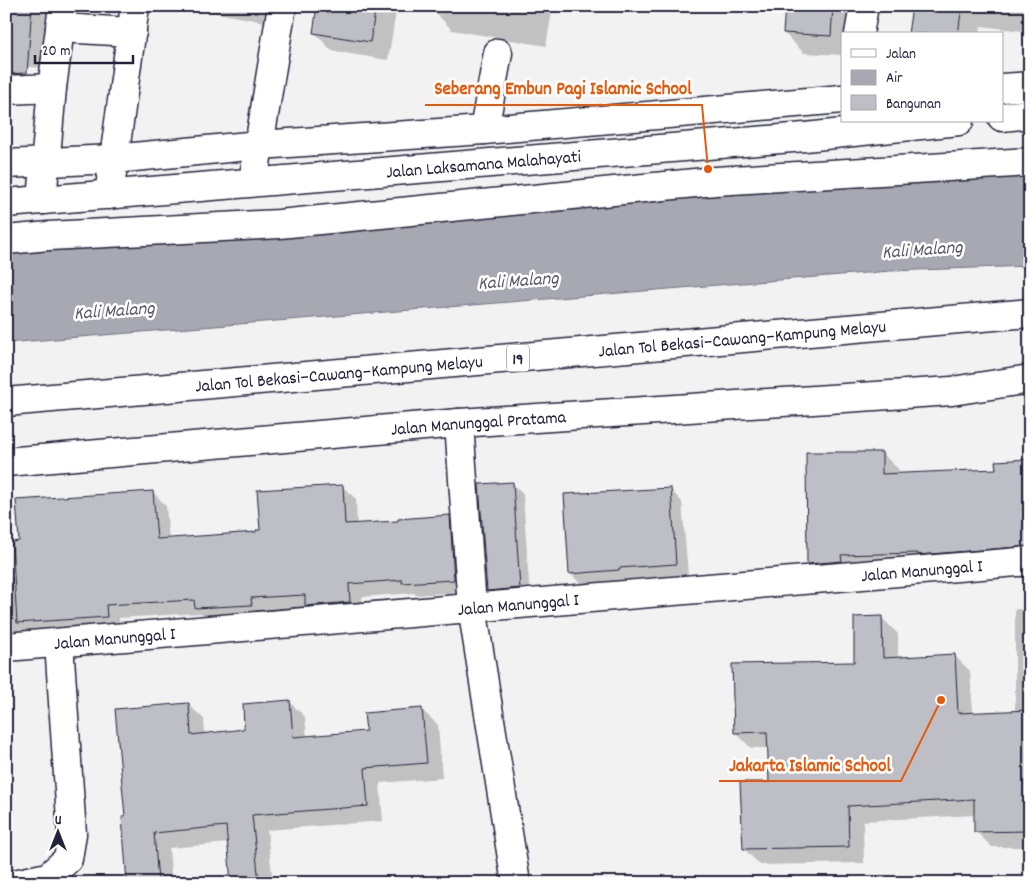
<svg xmlns="http://www.w3.org/2000/svg" width="1036" height="889" font-family="Dekko,sans-serif">
	<rect width="100%" height="100%" fill="#f2f2f3"/>
	<filter id="ink" filterUnits="userSpaceOnUse"><feTurbulence type="fractalNoise" baseFrequency=".02" numOctaves="2"/><feDisplacementMap in="SourceGraphic" scale="10" xChannelSelector="R" yChannelSelector="G"/><feConvolveMatrix kernelMatrix="1 2 1 2 8 2 1 2 1" color-interpolation-filters="sRGB"/></filter>
	<g filter="url(#ink)">
		<!-- water -->
		<path fill="#a8a8b2" stroke="#727282" d="M 1030,162 L 1030,266 L 890,271 L 6,343 L 6,240 Z"/>
		<!-- shadow -->
		<path fill="#0003" d="M 6,6 L 47,6 L 42,68 L 6,65 Z
			M 181,6 L 267,6 L 264,22 Z
			M 318,6 L 397,6 L 388,60 L 332,51 L 314,32 Z
			M 417,6 L 553,6 L 546,46 L 452,30 L 434,11 L 434,9 Z
			M 786,6 L 854,6 L 852,34 L 842,34 L 842,55 L 804,53 L 784,33 Z
			M 913,6 L 1030,6 L 1030,32 L 981,26 L 980,34 L 911,34 Z
			M 882,453 L 899,470 L 899,474 L 997,470 L 1030,461 L 1030,563 L 825,581 L 808,564 Z
			M 512,483 L 523,494 L 530,598 L 498,601 L 488,590 Z
			M 342,486 L 356,499 L 357,525 L 399,522 L 449,516 L 463,530 L 467,592 L 416,595 L 414,593 L 362,597 L 363,615 L 309,608 L 264,611 L 264,618 L 209,621 L 201,613 L 119,618 L 120,630 L 6,637 L 6,578 L 16,577 L 20,542 L 153,492 L 166,506 L 169,540 L 257,534 Z
			M 671,490 L 682,502 L 688,575 L 631,579 L 631,582 L 582,585 L 570,573 Z
			M 1015,609 L 1030,609 L 1030,847 L 992,847 L 975,831 L 975,815 L 863,821 L 864,863 L 760,865 L 744,849 L 770,783 L 769,748 L 751,748 L 735,732 L 855,663 L 882,618 L 898,634 L 898,658 L 954,655 L 970,671 L 973,713 L 1015,712 Z
			M 289,701 L 305,717 L 307,737 L 367,732 L 422,710 L 438,725 L 442,778 L 380,783 L 383,821 L 267,830 L 273,883 L 232,883 L 229,843 L 169,848 L 172,883 L 129,883 L 126,818 L 188,704 L 204,719 L 205,735 L 246,730 Z"/>
		<!-- building -->
		<path fill="#bebec6" stroke="#22223b" d="M 6,6 L 32,6 L 27,73 L 6,74 Z
			M 317,6 L 376,6 L 370,42 L 313,33 Z
			M 785,6 L 833,6 L 831,36 L 783,33 Z
			M 912,6 L 962,6 L 958,34 L 908,34 Z
			M 806,452 L 882,452 L 882,474 L 996,469 L 995,461 L 1030,459 L 1030,546 L 918,555 L 918,553 L 841,555 L 842,561 L 807,564 Z
			M 513,482 L 520,588 L 487,591 L 479,484 Z
			M 343,485 L 345,524 L 398,521 L 398,519 L 450,515 L 454,580 L 402,583 L 402,580 L 349,584 L 350,602 L 305,606 L 305,595 L 251,598 L 252,605 L 195,608 L 194,600 L 106,605 L 107,617 L 17,623 L 12,542 L 19,541 L 16,500 L 153,491 L 157,539 L 256,532 L 256,530 L 260,530 L 257,490 Z
			M 671,488 L 676,564 L 619,568 L 619,570 L 569,574 L 564,494 Z
			M 882,616 L 883,658 L 955,654 L 958,713 L 1030,710 L 1030,831 L 974,832 L 974,799 L 848,806 L 849,847 L 743,849 L 740,782 L 769,782 L 767,732 L 734,733 L 732,664 L 854,662 L 854,617 Z
			M 290,700 L 293,737 L 366,731 L 364,713 L 422,708 L 427,763 L 365,768 L 368,806 L 252,815 L 259,883 L 231,883 L 226,826 L 154,833 L 158,881 L 127,883 L 122,817 L 125,816 L 115,709 L 189,703 L 191,735 L 244,729 L 243,704 Z"/>
		<g fill="none" stroke-linecap="round" stroke-linejoin="round">
			<defs>
				<g id="minor">
					<path d="M 60,28 L 132,32"/>
					<path d="M 859,34 L 864,6"/>
					<path d="M 6,90 L 52,88"/>
					<path d="M 484,130 L 498,53"/>
					<path d="M 253,182 L 282,6"/>
					<path d="M 109,195 L 135,6"/>
					<path d="M 42,200 L 52,88 L 63,6"/>
					<path d="M 459,423 L 472,607 L 516,883"/>
					<path id="s1" d="M 6,462 L 459,423 L 952,391 L 1030,379"/>
					<path id="s2" d="M 6,647 L 1030,561"/>
					<path d="M 19,883 L 48,877 L 68,859 L 72,834 L 59,643"/>
				</g>
				<g id="major">
					<path d="M 1002,88 L 1030,86"/>
					<path d="M 1002,117 L 1030,114"/>
					<path d="M 6,164 L 113,159 L 259,145 L 484,130 L 842,99"/>
					<path id="s3" d="M 6,203 L 805,137 L 959,121"/>
				</g>
				<g id="highway">
					<path d="M 6,240 L 49,236 L 279,224 L 715,181 L 1030,162"/>
					<path id="s4" d="M 6,402 L 1030,313"/>
				</g>
			</defs>
			<!-- minor casing -->
			<use href="#minor" stroke="#22223b" stroke-width="31"/>
			<!-- major casing -->
			<use href="#major" stroke="#22223b" stroke-width="31"/>
			<!-- highway casing -->
			<use href="#highway" stroke="#22223b" stroke-width="31"/>
			<!-- minor -->
			<use href="#minor" stroke="#fff" stroke-width="28"/>
			<!-- major -->
			<use href="#major" stroke="#fff" stroke-width="28"/>
			<!-- highway -->
			<use href="#highway" stroke="#fff" stroke-width="28"/>
		</g>
	</g>
	<g text-anchor="middle" stroke-width="5" stroke-linejoin="round" paint-order="stroke">
		<!-- shield labels -->
		<rect fill="#fff" stroke="#646476" stroke-width="1" x="507" y="344.5" width="22" height="27" rx="4"/>
		<g font-size="16" font-weight="bold" fill="#22223b">
			<text x="518" y="364">19</text>
		</g>
		<!-- street labels -->
		<g font-size="18" fill="#22223b" stroke="#fff">
			<text dy="6" stroke="none"><textPath href="#s3" startOffset="479">Jalan Laksamana Malahayati</textPath></text>
			<text dy="6" stroke="none"><textPath href="#s4" startOffset="739">Jalan Tol Bekasi–Cawang–Kampung Melayu</textPath></text>
			<text dy="6" stroke="none"><textPath href="#s4" startOffset="334">Jalan Tol Bekasi–Cawang–Kampung Melayu</textPath></text>
			<text dy="6" stroke="none"><textPath href="#s1" startOffset="474">Jalan Manunggal Pratama</textPath></text>
			<text dy="6" stroke="none"><textPath href="#s2" startOffset="919">Jalan Manunggal I</textPath></text>
			<text dy="6" stroke="none"><textPath href="#s2" startOffset="514">Jalan Manunggal I</textPath></text>
			<text dy="6" stroke="none"><textPath href="#s2" startOffset="109">Jalan Manunggal I</textPath></text>
		</g>
		<!-- water labels -->
		<g font-size="19" font-style="italic" fill="#58586b" stroke="#fff">
			<text transform="translate(922 248) rotate(-4)" y="7">Kali Malang</text>
			<text transform="translate(518 279) rotate(-4)" y="7">Kali Malang</text>
			<text transform="translate(114 309) rotate(-4)" y="7">Kali Malang</text>
		</g>
	</g>
	<!-- callouts -->
	<path fill="none" stroke="#e8590c" stroke-width="2" d="M708 169L702 105H425M941 700L901 781H719"/>
	<g fill="#e8590c" stroke="#fff" stroke-width="2">
		<circle cx="708" cy="169" r="5"/>
		<circle cx="941" cy="700" r="5"/>
	</g>
	<g font-size="19" text-anchor="middle" font-weight="bold" fill="#e8590c" stroke="#fff" stroke-width="5" stroke-linejoin="round" paint-order="stroke">
		<text x="563" y="94">Seberang Embun Pagi Islamic School</text>
		<text x="810" y="771">Jakarta Islamic School</text>
	</g>
	<!-- margin -->
	<rect width="1036" height="889" fill="none" stroke="#fff" stroke-width="25"/>
	<rect x="12" y="12" width="1011" height="864" fill="none" stroke="#22223b" stroke-width="2" filter="url(#ink)"/>
	<!-- legend -->
	<rect x="841" y="32" width="162" height="90" fill="#ffffff" stroke="#a7a7b1"/>
	<rect x="851" y="49" width="25" height="8" fill="#ffffff" stroke="#a7a7b1"/>
	<text x="886" y="58" font-size="15" fill="#22223b">Jalan</text>
	<rect x="851" y="70" width="25" height="15" fill="#a8a8b2" stroke="#a7a7b1"/>
	<text x="886" y="82" font-size="15" fill="#22223b">Air</text>
	<rect x="851" y="95" width="25" height="15" fill="#bebec6" stroke="#a7a7b1"/>
	<text x="886" y="108" font-size="15" fill="#22223b">Bangunan</text>
	<!-- north arrow -->
	<g transform="translate(58 832)" stroke="#ffffff" stroke-width="4" paint-order="stroke">
	<path d="M0-4L9 19L0 12L-9 19Z" fill="#22223b"/>
	<text y="-8" font-size="14" font-weight="bold" text-anchor="middle" fill="#22223b">U</text>
	</g>
	<!-- scale -->
	<path d="M35 55v8h98v-8" fill="none" stroke="#22223b" stroke-width="2.5"/>
	<text x="42" y="55" font-size="15" fill="#22223b" stroke="#ffffff" stroke-width="4" paint-order="stroke">20 m</text>
</svg>
